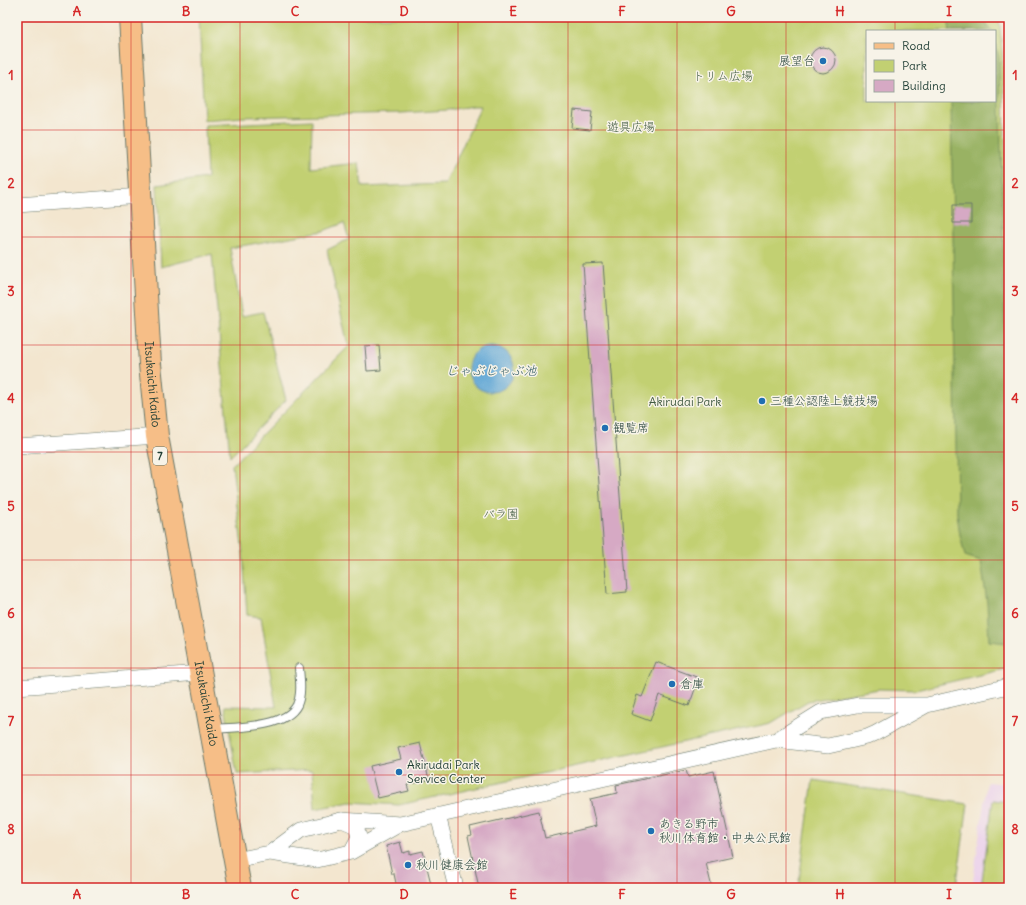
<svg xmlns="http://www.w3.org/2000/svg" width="1026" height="905" font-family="Delius,'Klee One',sans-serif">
	<rect width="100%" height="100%" fill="#f7f3e8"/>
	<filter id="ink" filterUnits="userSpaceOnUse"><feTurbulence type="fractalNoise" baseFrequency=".025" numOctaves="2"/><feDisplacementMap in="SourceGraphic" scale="8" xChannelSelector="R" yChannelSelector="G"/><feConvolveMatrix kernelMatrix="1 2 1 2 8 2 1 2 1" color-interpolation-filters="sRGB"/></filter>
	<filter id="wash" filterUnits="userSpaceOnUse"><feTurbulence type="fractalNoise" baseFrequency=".012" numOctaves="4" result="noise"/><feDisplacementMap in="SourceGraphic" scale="16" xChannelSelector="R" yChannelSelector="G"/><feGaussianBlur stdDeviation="0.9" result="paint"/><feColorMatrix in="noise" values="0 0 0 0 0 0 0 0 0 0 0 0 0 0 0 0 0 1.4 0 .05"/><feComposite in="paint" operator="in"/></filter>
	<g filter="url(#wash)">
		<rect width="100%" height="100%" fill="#f3e6cf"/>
		<!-- built -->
		<path fill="#ebd1eb" d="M 987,782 L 1009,784 L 1009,888 L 972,888 Z"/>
		<!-- green -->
		<path fill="#c2d072" stroke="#708653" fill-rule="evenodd" d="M 199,17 L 999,17 L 1003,64 L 1009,300 L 1009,668 L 916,690 L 879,689 L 808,701 L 771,723 L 399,805 L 350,802 L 315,809 L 312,770 L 237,774 L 225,706 L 276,707 L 261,617 L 247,615 L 243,554 L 232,465 L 350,345 L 347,341 L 327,250 L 349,239 L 344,223 L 323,231 L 230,248 L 242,316 L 263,312 L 286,400 L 230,457 L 212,254 L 161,267 L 157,185 L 207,178 L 205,125 L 312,120 L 311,168 L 359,163 L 362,187 L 445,184 L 481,106 L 473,106 L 448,110 L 401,113 L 244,117 L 204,120 ZM 867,31 L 995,31 L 995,101 L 867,101 Z
			M 813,780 L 968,804 L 956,888 L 798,888 Z
			M 993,800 L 1009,802 L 1009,888 L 981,888 Z"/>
		<!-- forest -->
		<path fill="#99b264" stroke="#5c784c" d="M 948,17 L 980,17 L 992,31 L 950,31 Z
			M 995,41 L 999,58 L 1009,490 L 1008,643 L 989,641 L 987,603 L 981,561 L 965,556 L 960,535 L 957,514 L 951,101 L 995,101 Z"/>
		<!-- water -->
		<path fill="#5fa6d5" stroke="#3f7284" d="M468 369a23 23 0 1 1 46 0a23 23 0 1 1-46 0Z"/>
		<g id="blocks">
			<!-- building -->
			<path fill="#d6a9c4" d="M810 60a13 13 0 1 1 26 0a13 13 0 1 1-26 0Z
				M 574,110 L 592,112 L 590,130 L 572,128 Z
				M 953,205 L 971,205 L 971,223 L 953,223 Z
				M 603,263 L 627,592 L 607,594 L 583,264 Z
				M 379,345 L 381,370 L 367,371 L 365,346 Z
				M 656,662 L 699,678 L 689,706 L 659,695 L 650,721 L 631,714 L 637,695 L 642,697 Z
				M 420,743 L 429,780 L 407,785 L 409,791 L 378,798 L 370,766 L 401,759 L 398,748 Z
				M 686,770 L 688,777 L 714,771 L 733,857 L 706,863 L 712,888 L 479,888 L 468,836 L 472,835 L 470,827 L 539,811 L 545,838 L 596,826 L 590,799 L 617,793 L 616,785 Z
				M 400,842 L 403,853 L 410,851 L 410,854 L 423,851 L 432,888 L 397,888 L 394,874 L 392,874 L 386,846 Z"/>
		</g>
	</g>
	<g filter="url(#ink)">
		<use href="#blocks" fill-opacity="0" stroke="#69786a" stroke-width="1"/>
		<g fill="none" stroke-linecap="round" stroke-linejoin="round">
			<defs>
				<path id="lane" d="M 211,729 C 234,727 285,729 297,705 C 302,694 300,680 299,668"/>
				<path id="street" d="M 17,205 L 140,196
					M 17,446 L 157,436
					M 17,687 L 200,673
					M 776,740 L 828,746 L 867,737 L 876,733 L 925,706
					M 438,815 L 456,888
					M 342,820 L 356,826 L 359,837 L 351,852
					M 270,853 L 301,830 L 341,820 L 400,824 L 776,740 L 821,712 L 858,705 L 927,705 L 1009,686
					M 235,860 L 270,853 L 317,860 L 351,852 L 400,824"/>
				<g id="primary">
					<path id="s1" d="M 130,17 L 150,364 L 157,436 L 240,888"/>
				</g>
			</defs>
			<!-- lane casing -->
			<use href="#lane" stroke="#69786a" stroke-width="10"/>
			<!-- street casing -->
			<use href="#street" stroke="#69786a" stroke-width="16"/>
			<!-- primary casing -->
			<use href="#primary" stroke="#69786a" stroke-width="24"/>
			<!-- lane -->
			<use href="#lane" stroke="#fff" stroke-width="8"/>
			<!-- street -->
			<use href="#street" stroke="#fff" stroke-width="15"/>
			<!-- primary -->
			<use href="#primary" stroke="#f6be87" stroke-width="22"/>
		</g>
	</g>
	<!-- grid -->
	<path fill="none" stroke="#d62828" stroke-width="1" stroke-opacity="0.55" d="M 131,17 L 131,888M 240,17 L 240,888M 349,17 L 349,888M 458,17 L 458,888M 568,17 L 568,888M 677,17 L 677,888M 786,17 L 786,888M 895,17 L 895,31M 895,101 L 895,888M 17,130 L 1009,130M 17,237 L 1009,237M 17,345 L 1009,345M 17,452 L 1009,452M 17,560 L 1009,560M 17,668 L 1009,668M 17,775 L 1009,775"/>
	<!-- markers -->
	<g fill="#1f6fb2" stroke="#f7f3e8" stroke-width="1.5">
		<circle cx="823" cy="61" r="4"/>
		<circle cx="762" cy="401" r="4"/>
		<circle cx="605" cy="428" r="4"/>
		<circle cx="672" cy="684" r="4"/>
		<circle cx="399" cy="772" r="4"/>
		<circle cx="651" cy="831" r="4"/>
		<circle cx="408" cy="865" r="4"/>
	</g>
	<g text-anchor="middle" stroke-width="3" stroke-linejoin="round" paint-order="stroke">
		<!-- shield labels -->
		<rect fill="#f7f3e8" stroke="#60746a" stroke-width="1" x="153" y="447" width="14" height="18" rx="3"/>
		<g font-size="11" font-weight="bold" fill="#1f3d34">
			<text x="160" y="460">7</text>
		</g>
		<!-- poi labels -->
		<g font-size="12" fill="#1f3d34" stroke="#f7f3e8" text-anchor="start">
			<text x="815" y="65" text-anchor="end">展望台</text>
			<text x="770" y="405">三種公認陸上競技場</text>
			<text x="613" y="432">観覧席</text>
			<text x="680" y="688">倉庫</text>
			<text x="407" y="769">Akirudai Park<tspan x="407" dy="14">Service Center</tspan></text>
			<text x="659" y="828">あきる野市<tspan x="659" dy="14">秋川体育館・中央公民館</tspan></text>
			<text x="416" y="869">秋川健康会館</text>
		</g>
		<!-- park labels -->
		<g font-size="12" fill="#405a40" stroke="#f7f3e8">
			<text x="723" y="80">トリム広場</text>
			<text x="631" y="131">遊具広場</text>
			<text x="685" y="406">Akirudai Park</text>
			<text x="501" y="518">バラ園</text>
		</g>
		<!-- street labels -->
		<g font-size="12" fill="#1f3d34" stroke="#f7f3e8">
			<text dy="4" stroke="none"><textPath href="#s1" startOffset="368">Itsukaichi Kaido</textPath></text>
			<text dy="4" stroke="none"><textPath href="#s1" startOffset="692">Itsukaichi Kaido</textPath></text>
		</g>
		<!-- water labels -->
		<g font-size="13" font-style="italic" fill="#325c64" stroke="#f7f3e8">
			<text x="491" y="375">じゃぶじゃぶ池</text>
		</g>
	</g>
	<!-- margin -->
	<rect width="1026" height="905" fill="none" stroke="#f7f3e8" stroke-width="44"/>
	<!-- legend -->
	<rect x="866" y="30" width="130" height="72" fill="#f7f3e8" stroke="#a1aaa0"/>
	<rect x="874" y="43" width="20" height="6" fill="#f6be87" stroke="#a1aaa0"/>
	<text x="902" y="50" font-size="12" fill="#1f3d34">Road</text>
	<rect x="874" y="60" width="20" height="12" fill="#c2d072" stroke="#a1aaa0"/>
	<text x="902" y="70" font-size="12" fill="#1f3d34">Park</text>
	<rect x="874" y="80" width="20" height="12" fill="#d6a9c4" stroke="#a1aaa0"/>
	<text x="902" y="90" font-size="12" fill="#1f3d34">Building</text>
	<rect x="22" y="22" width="982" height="861" fill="none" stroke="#d62828" stroke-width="1.5"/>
	<g font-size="13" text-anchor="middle" font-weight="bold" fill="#d62828">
		<text x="77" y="16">A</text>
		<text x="186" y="16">B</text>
		<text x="295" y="16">C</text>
		<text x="404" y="16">D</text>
		<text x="513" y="16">E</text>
		<text x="622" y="16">F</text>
		<text x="731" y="16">G</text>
		<text x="840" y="16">H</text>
		<text x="949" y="16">I</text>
		<text x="11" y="80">1</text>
		<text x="1015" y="80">1</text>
		<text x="11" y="188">2</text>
		<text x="1015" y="188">2</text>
		<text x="11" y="296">3</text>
		<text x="1015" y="296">3</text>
		<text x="11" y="403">4</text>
		<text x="1015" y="403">4</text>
		<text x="11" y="511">5</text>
		<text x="1015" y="511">5</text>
		<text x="11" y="618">6</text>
		<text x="1015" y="618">6</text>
		<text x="11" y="726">7</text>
		<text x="1015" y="726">7</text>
		<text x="11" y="834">8</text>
		<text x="1015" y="834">8</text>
		<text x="77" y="899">A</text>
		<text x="186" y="899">B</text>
		<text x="295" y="899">C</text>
		<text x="404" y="899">D</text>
		<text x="513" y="899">E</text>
		<text x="622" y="899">F</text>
		<text x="731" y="899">G</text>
		<text x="840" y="899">H</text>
		<text x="949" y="899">I</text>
	</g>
</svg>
